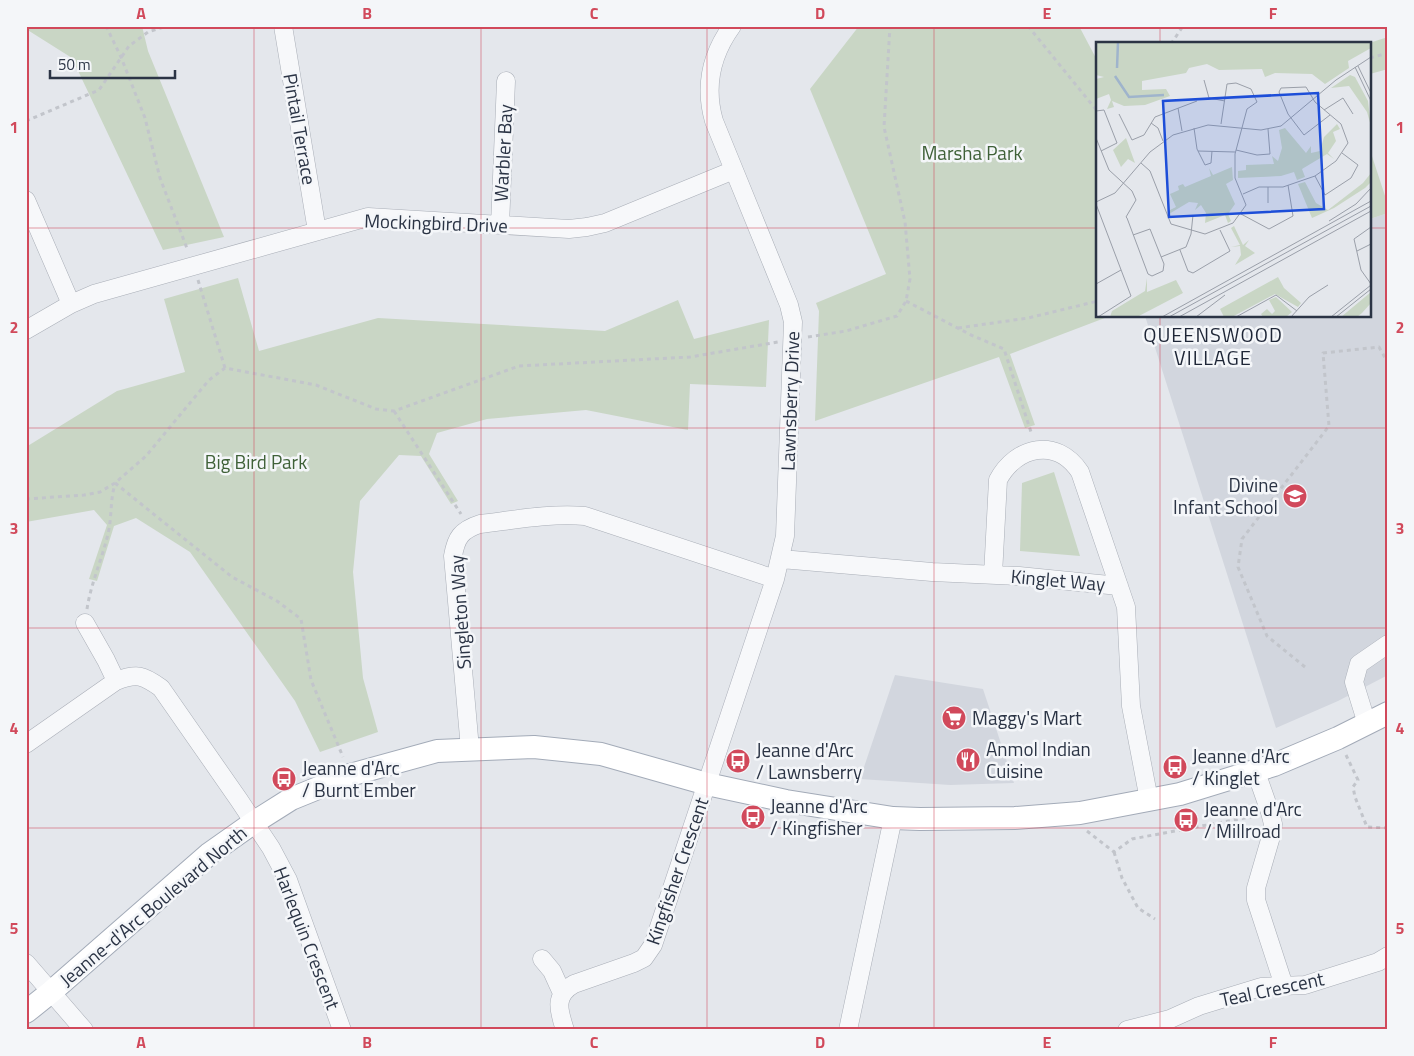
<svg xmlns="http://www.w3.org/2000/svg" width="1414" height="1056" font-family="'Titillium Web',sans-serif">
	<rect width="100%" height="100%" fill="#e4e7ec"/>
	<!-- built -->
	<path fill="#d2d6de" d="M 1388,213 L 1388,675 L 1338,701 L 1276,728 L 1145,316 L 1370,316 L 1370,219 Z
		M 895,675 L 983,689 L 1014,783 L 950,785 L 860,779 Z"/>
	<!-- green -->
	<path fill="#c9d6c5" d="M 26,26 L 142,26 L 148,51 L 224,237 L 163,250 L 72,58 L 26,29 Z
		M 859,26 L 1079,26 L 1098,62 L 1098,316 L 1110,316 L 1010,354 L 1035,425 L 1025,428 L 999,357 L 815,421 L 819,311 L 816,303 L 886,274 L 810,89 Z
		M 1388,37 L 1388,69 L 1370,74 L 1370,44 L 1366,44 Z
		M 1370,150 L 1388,205 L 1388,213 L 1370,219 Z
		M 238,278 L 259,351 L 378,318 L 605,331 L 678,300 L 694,339 L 769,320 L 766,387 L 690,384 L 688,430 L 586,410 L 487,419 L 437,433 L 429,454 L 458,501 L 451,504 L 421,456 L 399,455 L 360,501 L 353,572 L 363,678 L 378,732 L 320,752 L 295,701 L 190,552 L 136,518 L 114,526 L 97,581 L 89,579 L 107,525 L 94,510 L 26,522 L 26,447 L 117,391 L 185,372 L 164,299 Z
		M 1054,472 L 1080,556 L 1020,551 L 1022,483 Z"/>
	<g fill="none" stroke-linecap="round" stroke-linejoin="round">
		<defs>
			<path id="minor" d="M 283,26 L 317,231
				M 26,200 L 71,304
				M 500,225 L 506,81
				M 26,330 L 71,304 L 94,294 L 368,217 L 569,229 L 587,227 L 605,223 L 734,170
				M 781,559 L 932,572 L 1019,576 L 1119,586
				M 993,575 L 998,480 C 1016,446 1057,437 1080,472 L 1126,607 L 1131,706 L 1149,800
				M 85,623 L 106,660 L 116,681
				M 1367,724 L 1354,682 L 1359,664 L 1388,644
				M 26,744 L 116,681 C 137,673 143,675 161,688 L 239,800 L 271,848 L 288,880 L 342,1030
				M 470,749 L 453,556 C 456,538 461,530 480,524 C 514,520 550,513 585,516 L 775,579
				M 1256,772 L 1270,812 L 1273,824 L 1272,833 L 1256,888 L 1256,900 L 1284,986
				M 542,959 L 552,971 L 562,993
				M 26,963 L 84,1030
				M 565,1030 C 559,1011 553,996 574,984 L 634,963 L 644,958 L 653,945 L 775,579 L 785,536 L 793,322 L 789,305 L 714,121 C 704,86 711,55 732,26
				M 848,1030 L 893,818
				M 1127,1030 L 1170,1019 L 1199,1006 L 1261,987 L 1305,985 L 1378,962 L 1388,956"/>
			<path id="major" d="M 26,1012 L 51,992 L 209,854 L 253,823 L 291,799 L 350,775 L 437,751 L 534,747 L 601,754 L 707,784 L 786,801 L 893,818 L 920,819 L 1015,818 L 1080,813 L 1180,794 L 1274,765 L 1338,738 L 1388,713"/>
		</defs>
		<!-- minor casing -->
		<use href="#minor" stroke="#a9aeb7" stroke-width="19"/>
		<!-- major casing -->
		<use href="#major" stroke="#a3abb8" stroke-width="24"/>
		<!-- path -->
		<path stroke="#c2c5cb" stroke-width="3" stroke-dasharray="4 4" stroke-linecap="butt" d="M 106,26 L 121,57 L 145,118 L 160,178 L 188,251
			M 1028,26 L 1098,112
			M 1171,44 L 1183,26
			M 1370,58 L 1388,53
			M 26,121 L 99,90 L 129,46 L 148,32 L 167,26
			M 198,280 L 225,368
			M 906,301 L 971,335 L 1004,349 L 1032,435
			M 958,328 L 1028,318 L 1098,301
			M 808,337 L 846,331 L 897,316 L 906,301 L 910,279 L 905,222 L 884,127 L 890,26
			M 394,411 L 461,514
			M 115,483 L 232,577 L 277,601 L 301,619 L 311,680 L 343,757
			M 26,499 L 84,495 L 100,492 L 115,483 L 146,456 L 209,380 L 225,368 L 316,385 L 376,409 L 394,411 L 519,366 L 690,357 L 778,342
			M 87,609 C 91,583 102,559 108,534 C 112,517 110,500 115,484
			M 1305,667 L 1267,636 L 1238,567 L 1242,539 L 1329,426 L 1323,353 L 1379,347 L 1388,363
			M 1346,755 L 1358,780 L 1353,787 L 1355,797 L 1367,827 L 1388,828
			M 1087,831 L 1114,852 L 1132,839 L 1255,816
			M 1114,852 L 1122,878 L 1138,908 L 1155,919"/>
		<!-- minor -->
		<use href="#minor" stroke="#f7f8fa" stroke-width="18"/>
		<!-- major -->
		<use href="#major" stroke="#fff" stroke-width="22"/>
	</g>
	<!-- grid -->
	<path fill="none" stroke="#d1495b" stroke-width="1" stroke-opacity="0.55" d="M 254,26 L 254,1030M 481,26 L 481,1030M 707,26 L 707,1030M 934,26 L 934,1030M 1160,26 L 1160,44M 26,228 L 1098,228M 1370,228 L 1388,228M 1160,316 L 1160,1030M 26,428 L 1388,428M 26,628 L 1388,628M 26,828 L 1388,828"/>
	<!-- icons -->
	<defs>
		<symbol id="school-disc" viewBox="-11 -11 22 22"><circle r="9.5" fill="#d1495b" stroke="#f4f6f9"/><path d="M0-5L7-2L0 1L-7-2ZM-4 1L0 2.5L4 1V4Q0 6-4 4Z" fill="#fff"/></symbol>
		<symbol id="supermarket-disc" viewBox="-11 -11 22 22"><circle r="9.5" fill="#d1495b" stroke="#f4f6f9"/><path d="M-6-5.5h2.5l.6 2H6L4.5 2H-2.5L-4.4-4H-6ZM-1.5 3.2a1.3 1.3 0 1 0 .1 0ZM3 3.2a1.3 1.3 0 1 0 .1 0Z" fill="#fff"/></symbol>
		<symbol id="restaurant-disc" viewBox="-11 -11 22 22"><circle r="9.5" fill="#d1495b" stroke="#f4f6f9"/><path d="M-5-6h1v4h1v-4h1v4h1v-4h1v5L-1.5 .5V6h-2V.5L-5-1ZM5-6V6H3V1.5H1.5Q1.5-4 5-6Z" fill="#fff"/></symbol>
		<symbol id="bus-disc" viewBox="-11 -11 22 22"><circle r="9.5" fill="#d1495b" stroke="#f4f6f9"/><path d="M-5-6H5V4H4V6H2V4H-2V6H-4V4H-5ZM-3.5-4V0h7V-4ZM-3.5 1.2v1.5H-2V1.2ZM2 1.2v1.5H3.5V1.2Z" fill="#fff"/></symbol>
	</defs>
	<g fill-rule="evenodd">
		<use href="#school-disc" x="1281" y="482" width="28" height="28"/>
		<use href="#supermarket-disc" x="940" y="704" width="28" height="28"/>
		<use href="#restaurant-disc" x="954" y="746" width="28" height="28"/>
		<use href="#bus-disc" x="724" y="747" width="28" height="28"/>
		<use href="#bus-disc" x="1161" y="753" width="28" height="28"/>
		<use href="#bus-disc" x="270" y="765" width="28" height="28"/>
		<use href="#bus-disc" x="739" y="803" width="28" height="28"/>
		<use href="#bus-disc" x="1172" y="806" width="28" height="28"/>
	</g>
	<g text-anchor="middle" stroke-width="5" stroke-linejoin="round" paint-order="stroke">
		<!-- street labels -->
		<g font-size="19" fill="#2b3445" stroke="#f4f6f9">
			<text transform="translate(300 129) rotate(80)" y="7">Pintail Terrace</text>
			<text transform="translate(503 153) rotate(-87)" y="7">Warbler Bay</text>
			<text transform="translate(436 223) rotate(2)" y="7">Mockingbird Drive</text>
			<text transform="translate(790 401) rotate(-88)" y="7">Lawnsberry Drive</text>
			<text transform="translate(1058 580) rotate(5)" y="7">Kinglet Way</text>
			<text transform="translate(460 612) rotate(-94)" y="7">Singleton Way</text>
			<text transform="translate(677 871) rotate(-71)" y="7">Kingfisher Crescent</text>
			<text transform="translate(153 906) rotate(-40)" y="7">Jeanne-d'Arc Boulevard North</text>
			<text transform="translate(307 938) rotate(69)" y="7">Harlequin Crescent</text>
			<text transform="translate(1272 989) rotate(-12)" y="7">Teal Crescent</text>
		</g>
		<!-- park labels -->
		<g font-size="19" fill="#3f6138" stroke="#f4f6f9">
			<text x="972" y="160">Marsha Park</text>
			<text x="256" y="469">Big Bird Park</text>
		</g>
		<!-- poi labels -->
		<g font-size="19" fill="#2b3445" stroke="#f4f6f9" text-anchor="start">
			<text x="1278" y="492" text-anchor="end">Divine<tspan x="1278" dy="22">Infant School</tspan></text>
			<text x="972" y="725">Maggy's Mart</text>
			<text x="986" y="756">Anmol Indian<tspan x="986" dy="22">Cuisine</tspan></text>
			<text x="756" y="757">Jeanne d'Arc<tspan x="756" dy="22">/ Lawnsberry</tspan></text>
			<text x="1192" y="763">Jeanne d'Arc<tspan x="1192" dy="22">/ Kinglet</tspan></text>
			<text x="302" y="775">Jeanne d'Arc<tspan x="302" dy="22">/ Burnt Ember</tspan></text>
			<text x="770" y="813">Jeanne d'Arc<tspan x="770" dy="22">/ Kingfisher</tspan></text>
			<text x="1204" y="816">Jeanne d'Arc<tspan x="1204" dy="22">/ Millroad</tspan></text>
		</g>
		<!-- neighbourhood labels -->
		<g font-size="20" letter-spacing="1" fill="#1d2536" stroke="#f4f6f9">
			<text x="1213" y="342">QUEENSWOOD<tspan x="1213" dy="23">VILLAGE</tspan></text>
		</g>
	</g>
	<!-- overview -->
	<g transform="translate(1096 42)">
		<rect width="275" height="275" fill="#e4e7ec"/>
		<path d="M 0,0 L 275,0 L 275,6 L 252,19 L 253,26 L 229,42 L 216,32 L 179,31 L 169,35 L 166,27 L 123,28 L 111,22 L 93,26 L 90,31 L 46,39 L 46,48 L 70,47 L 74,54 L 49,63 L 28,64 L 16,59 L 18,65 L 11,67 L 15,58 L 13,52 L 0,57 L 0,37 L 8,35 L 0,33 ZM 254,33 L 259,35 L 272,59 L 275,84 L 271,70 L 253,44 L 235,46 ZM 241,82 L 244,87 L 237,90 L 240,99 L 232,111 L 238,117 L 231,112 L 206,127 L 209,135 L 201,138 L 198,130 L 185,134 L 142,136 L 142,129 L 150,128 L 150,123 L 178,122 L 176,114 L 182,119 L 186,106 L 183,88 L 189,86 L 210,111 L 215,104 L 215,111 L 224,109 L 228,95 ZM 30,96 L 39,121 L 32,117 L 25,125 L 17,108 ZM 136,125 L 137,138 L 130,142 L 139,162 L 132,172 L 135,179 L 132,181 L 129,173 L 109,181 L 110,171 L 105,163 L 99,168 L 102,161 L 93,160 L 73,172 L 72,169 L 80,165 L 74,152 L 83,148 L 82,144 L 87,142 L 89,145 L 115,134 L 113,126 L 117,133 ZM 275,131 L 275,140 L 269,146 L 238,166 L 216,176 L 202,142 L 209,140 L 220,161 L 232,168 L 267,141 ZM 138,184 L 147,203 L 153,198 L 149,204 L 159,211 L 139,223 L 145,213 L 144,204 L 135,205 L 144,203 L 135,186 ZM 182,235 L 188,246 L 205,261 L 202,265 L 179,252 L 136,275 L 128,275 L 124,267 ZM 51,236 L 51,250 L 80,238 L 87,251 L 41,275 L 14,275 L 16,269 L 49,249 ZM 275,250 L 275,261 L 266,271 L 261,275 L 245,275 ZM 180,255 L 196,270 L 190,275 L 167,275 L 165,272 L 171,267 L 176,272 L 179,269 L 173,258 Z" fill="#c9d6c5"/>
		<path fill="none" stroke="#9fb4cc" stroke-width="2.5" d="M 21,26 L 22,0M 19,34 L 33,55 L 68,53"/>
		<path fill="none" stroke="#9a9fa9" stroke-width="1" d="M 262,24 L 275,51M 259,25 L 275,59M 108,38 L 113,56 L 129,59M 82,66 L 86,89M 228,68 L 247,56 L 257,72M 0,69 L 8,68 L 21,101 L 5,109M 23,72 L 36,98 L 48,93 L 59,75 L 101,59M 55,81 L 62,86 L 67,99M 98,86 L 101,107 L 109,123 L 115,121 L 116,109M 0,96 L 13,128 L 36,149 L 40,158 L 30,175 L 31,176 L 52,232 L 56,234 L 67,229 L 68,222 L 54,187 L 37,193M 140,108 L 161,113 L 174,112 L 172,87M 102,109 L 139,110M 45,121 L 54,129 L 75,182 L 109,192 L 137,181 L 150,163 L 139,136 L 139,112 L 151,67 L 161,60 L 155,47 L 140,41 L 131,42 L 125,82M 219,134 L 229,153 L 255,136 L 262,123 L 246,111M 172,145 L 172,161M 147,152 L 163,145 L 187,145 L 219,134 L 240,119 L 252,101 L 245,82 L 219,60 L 210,45 L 185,46 L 183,50 L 192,72 L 208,93 L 234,73M 0,160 L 19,151 L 54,110 L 77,93 L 112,83 L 165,88 L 185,84 L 240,38 L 275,15M 0,162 L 35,254 L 2,275M 145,172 L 173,187 L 197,174 L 192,143M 233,179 L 260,162 L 275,146M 84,208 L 92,229 L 97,231 L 134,209 L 124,188M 261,209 L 275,202M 65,215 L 90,205 L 95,192 L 97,173M 0,242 L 25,228M 275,242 L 265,228 L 258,197 L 275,185M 66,275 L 275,159M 73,275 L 275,164M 83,275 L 275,169M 100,275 L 129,253M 140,275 L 180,253 L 201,269M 195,275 L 213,255 L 232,243M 235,275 L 275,243M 240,275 L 275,247"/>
		<path fill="#1d4ed8" fill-opacity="0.15" stroke="#1d4ed8" stroke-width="2.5" d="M 222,51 L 228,167 L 73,175 L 67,59 Z"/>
		<rect width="275" height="275" fill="none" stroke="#2b3445" stroke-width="2.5"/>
	</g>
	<!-- border -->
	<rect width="1414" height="1056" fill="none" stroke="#f4f6f9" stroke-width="55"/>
	<!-- scale -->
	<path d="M50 70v8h125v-8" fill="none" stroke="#2b3445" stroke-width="2.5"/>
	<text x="58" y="70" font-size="15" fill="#2b3445" stroke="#f4f6f9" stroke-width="4" paint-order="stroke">50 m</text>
	<rect x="28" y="28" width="1358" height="1000" fill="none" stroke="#d1495b" stroke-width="2"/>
	<g font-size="16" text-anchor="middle" font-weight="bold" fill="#d1495b">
		<text x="141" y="19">A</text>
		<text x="367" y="19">B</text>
		<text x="594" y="19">C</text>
		<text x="820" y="19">D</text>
		<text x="1047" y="19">E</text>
		<text x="1273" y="19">F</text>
		<text x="14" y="133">1</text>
		<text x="1400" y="133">1</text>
		<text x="14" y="333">2</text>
		<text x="1400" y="333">2</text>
		<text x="14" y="534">3</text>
		<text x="1400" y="534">3</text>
		<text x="14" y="734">4</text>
		<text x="1400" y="734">4</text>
		<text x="14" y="934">5</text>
		<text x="1400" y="934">5</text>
		<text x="141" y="1048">A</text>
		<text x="367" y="1048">B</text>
		<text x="594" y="1048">C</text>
		<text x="820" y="1048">D</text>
		<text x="1047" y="1048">E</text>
		<text x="1273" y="1048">F</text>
	</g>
</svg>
